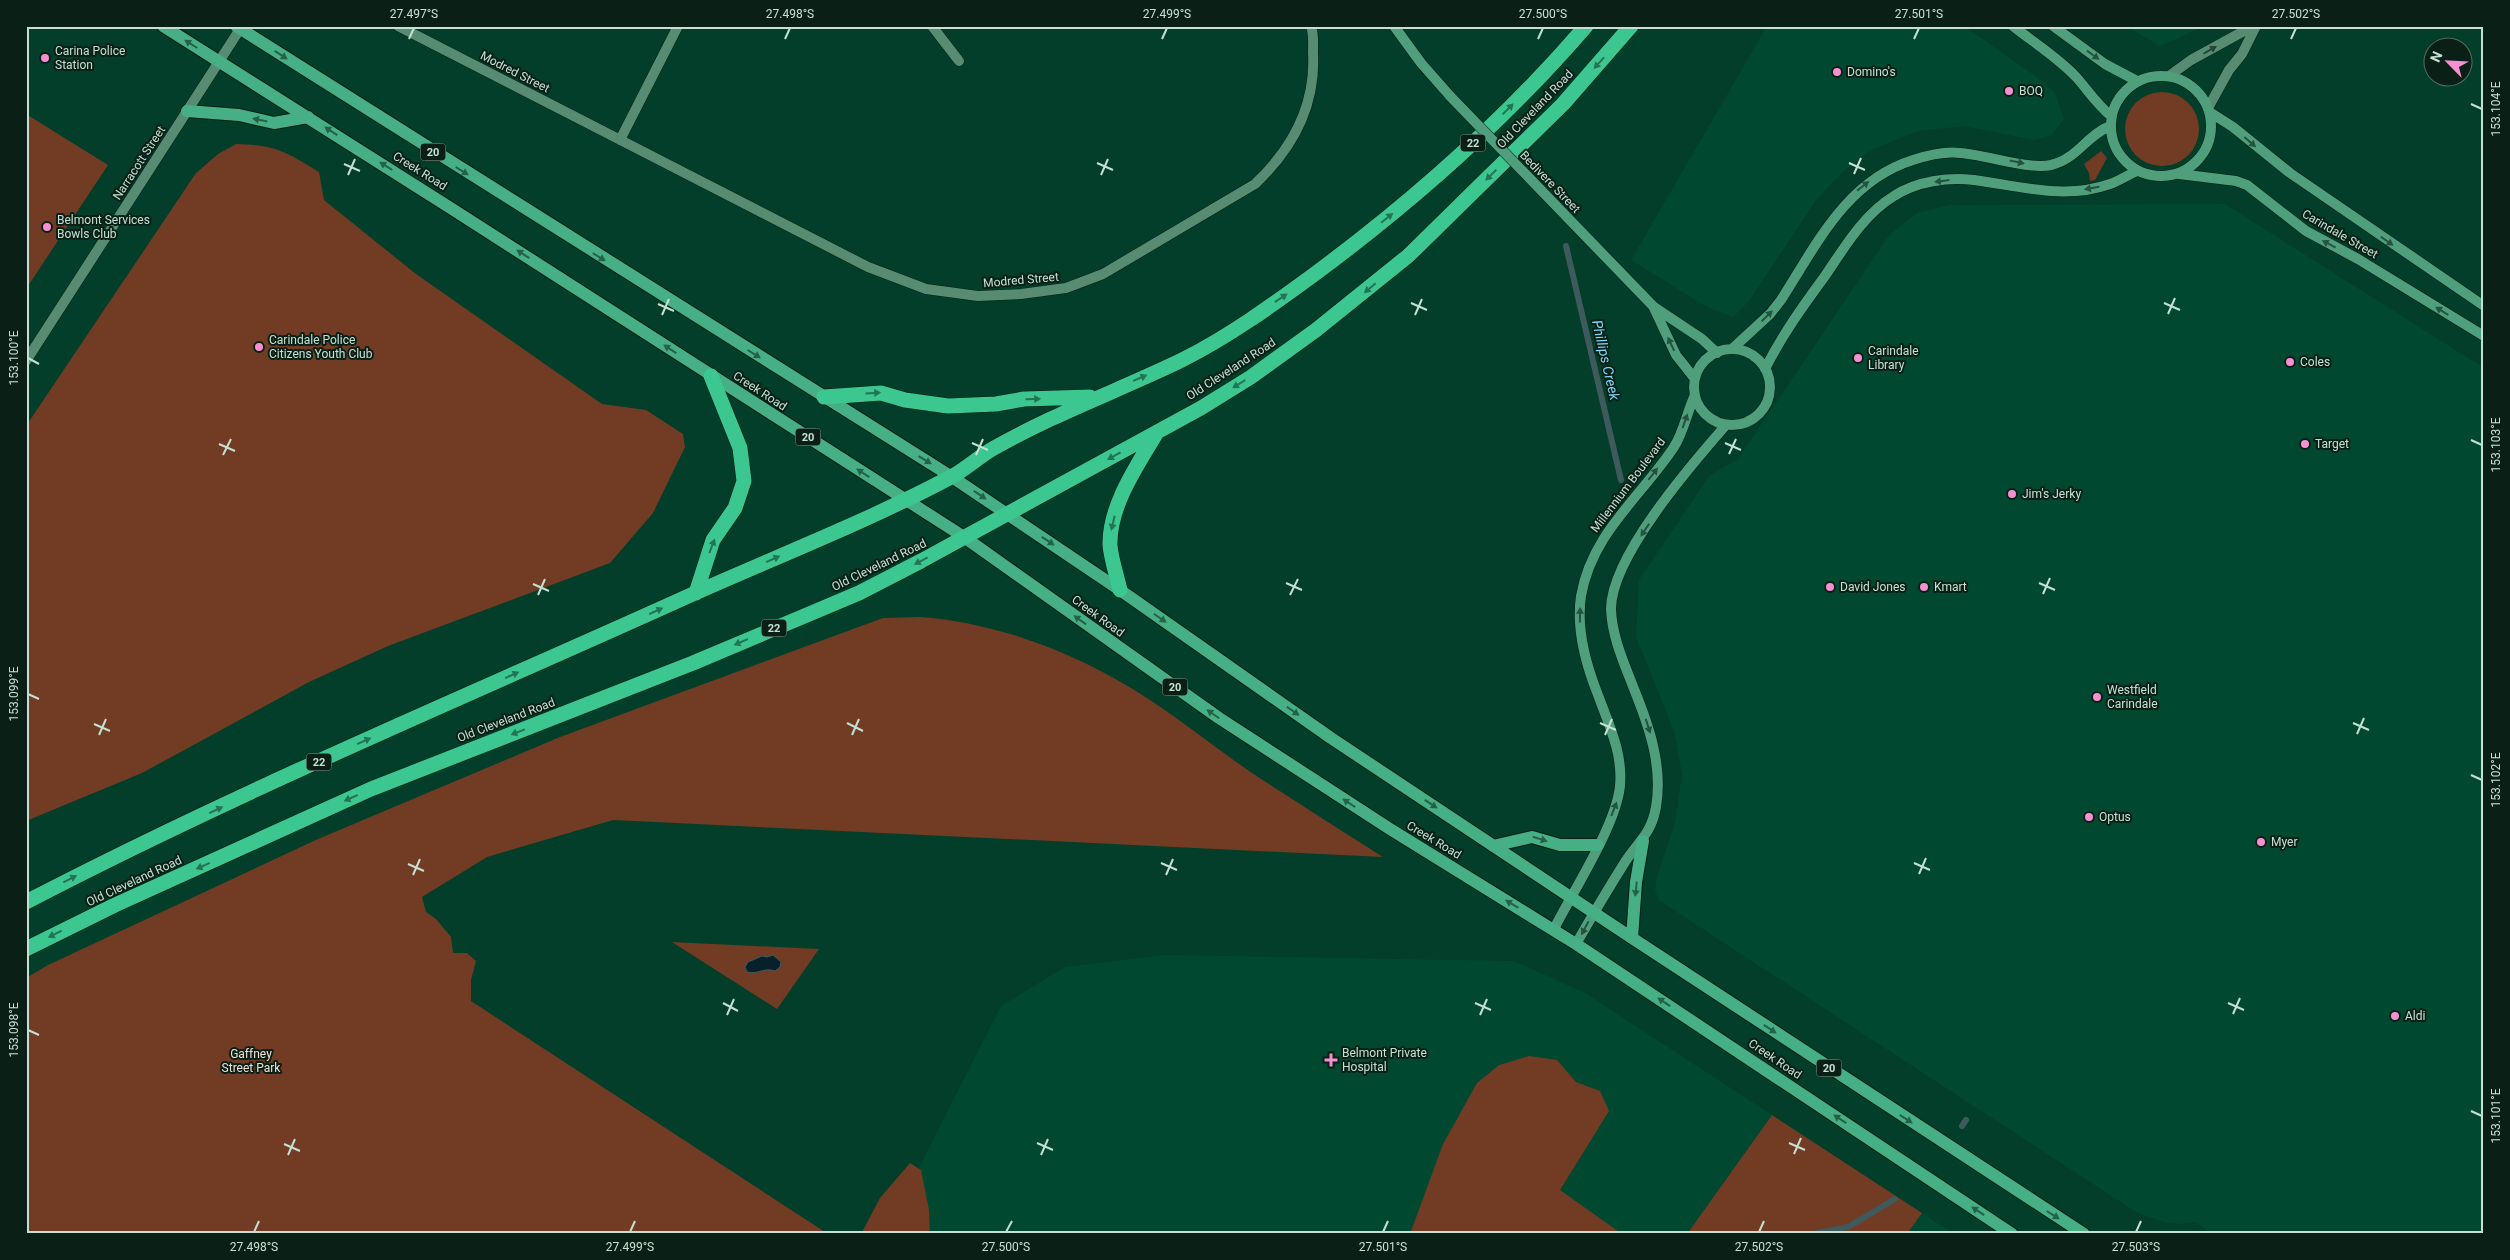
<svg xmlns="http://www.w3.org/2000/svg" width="2510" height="1260" font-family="Roboto,sans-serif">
	<rect width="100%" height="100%" fill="#023e29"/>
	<!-- built -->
	<path fill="#004930" d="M 1767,26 L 1964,26 L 2045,83 L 2055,93 L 2064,119 L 2052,135 L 2034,140 L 1964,126 L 1918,131 L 1869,151 L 1843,172 L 1817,199 L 1749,301 L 1733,317 L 1707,307 L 1631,260 Z
		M 2126,26 L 2205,26 L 2160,46 Z
		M 2225,204 L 2484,368 L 2484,1234 L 2212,1234 L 2195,1222 L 2181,1224 L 2164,1222 L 2139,1214 L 1660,901 L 1655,891 L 1657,876 L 1675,823 L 1682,774 L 1674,731 L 1636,637 L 1639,580 L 1709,476 L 1738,459 L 1890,234 L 1917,213 L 1949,205 Z
		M 1163,955 L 1514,961 L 1585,993 L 1772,1115 L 1687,1234 L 885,1234 L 1001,1006 L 1065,967 Z
		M 1922,1213 L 1954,1234 L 1907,1234 Z"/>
	<!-- green -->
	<path fill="#723b24" d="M2125 129a37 37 0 1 1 74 0a37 37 0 1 1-74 0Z
		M 26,114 L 108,165 L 26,289 Z
		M 236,144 C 276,145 286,152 319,172 L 324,200 L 416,274 L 602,404 L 646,410 L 683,434 L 685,447 L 653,513 L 610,563 L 388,646 L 309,682 L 142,773 L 26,821 L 26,426 L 196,173 L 218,154 Z
		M 2101,151 L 2107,158 L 2095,180 L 2090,181 L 2089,173 L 2084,164 Z
		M 920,617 C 1001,623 1082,655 1150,700 C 1185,723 1217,749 1252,773 C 1295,801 1339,829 1383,857 L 613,820 L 487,857 L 422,897 L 426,912 L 436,919 L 451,937 L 453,953 L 467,953 L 476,961 L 471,980 L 471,1001 L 828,1234 L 26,1234 L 26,978 L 48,965 L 318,839 L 560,737 L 883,618 Z
		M 672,942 L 819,949 L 777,1009 Z
		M 1529,1056 L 1557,1060 L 1576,1082 L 1600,1091 L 1609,1111 L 1560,1190 L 1622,1234 L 1410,1234 L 1443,1144 L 1477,1083 L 1499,1065 Z
		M 1772,1115 L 1922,1213 L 1907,1234 L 1687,1234 Z
		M 910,1163 L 921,1170 L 929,1210 L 930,1234 L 861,1234 L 880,1198 Z"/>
	<!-- water -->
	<path fill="#06212a" stroke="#3f5a5c" d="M 773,955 L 781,962 L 780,967 L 775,971 C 763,967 759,975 747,972 L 745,967 L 748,962 L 762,956 L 767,957 Z"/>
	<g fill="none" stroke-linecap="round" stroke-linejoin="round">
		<!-- stream -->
		<path stroke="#3f5a5c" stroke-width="6" d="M 1566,246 L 1621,480
			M 1962,1126 L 1966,1120
			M 1813,1234 L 1848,1227 L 1895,1199"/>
		<defs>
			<path id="street" d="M 398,26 L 868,267 L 926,289 L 978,296 L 1021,294 L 1066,288 L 1103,274 L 1255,184 C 1292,149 1316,106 1313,53 C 1313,45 1314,35 1311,26
				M 932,26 L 959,61
				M 2169,76 L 2191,60 L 2253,26
				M 2208,108 L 2229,70 L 2242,54 L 2256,26
				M 620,140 L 678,26
				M 26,361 L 240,29"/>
			<path id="secondary" d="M 1394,26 L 1421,63 L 1450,96
				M 2013,26 C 2034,43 2059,58 2077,78 C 2090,93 2096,103 2111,116
				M 2053,26 L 2105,64 L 2137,81
				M2111 126a50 50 0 1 1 100 0a50 50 0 1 1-100 0Z
				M 2211,113 L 2233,127 L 2290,173 L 2484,306
				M 2179,174 L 2236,181 L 2247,185 L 2306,231 L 2358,259 L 2484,336
				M 1653,306 L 1676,355 L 1695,379
				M 1654,307 L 1702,339 L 1717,353
				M 1732,349 L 1770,314 L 1781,300 C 1817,244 1846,181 1913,160 C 1928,155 1946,151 1961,153 C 1986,155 2029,170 2051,165 C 2077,159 2087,135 2110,126
				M1694 387a38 38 0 1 1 76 0a38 38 0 1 1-76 0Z
				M 1765,369 C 1782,335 1803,306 1825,276 C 1844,248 1864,214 1894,196 C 1917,181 1948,177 1974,180 C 2019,186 2065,200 2110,184 C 2119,181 2128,175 2137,171
				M 1554,929 C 1573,891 1616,826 1620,786 C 1623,753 1609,725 1598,695 C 1586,665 1576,629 1581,596 C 1592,533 1640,498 1674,447 C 1684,431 1687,412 1695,395
				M 1576,944 C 1592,916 1608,889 1625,862 C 1638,841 1651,835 1656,807 C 1663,766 1649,726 1634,689 C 1624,663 1612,637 1611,609 C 1611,557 1691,465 1726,425"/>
			<path id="primary" d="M 163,26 L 449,207 L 964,537 L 1219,718 L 1390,829 L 1576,944 L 2012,1234
				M 236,26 L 952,477 L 1120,590 L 1331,738 L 1632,938 L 2084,1234
				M 187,111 L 239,115 L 274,123 L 308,117
				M 1493,846 L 1532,837 L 1560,845 L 1598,845
				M 1632,938 L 1636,882 L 1643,841"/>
			<path id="highway" d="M 824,397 L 881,393 L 905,400 L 948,406 L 996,404 L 1024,399 L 1090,397
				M 1120,590 C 1117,576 1111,559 1110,545 C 1109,505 1138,465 1157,432
				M 696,593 L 713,540 L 735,508 L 744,481 L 740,448 L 711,376
				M 26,902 C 243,789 470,695 693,594 C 778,556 866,522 949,478 C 965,470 978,457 994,448 C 1054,414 1120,390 1182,360 C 1228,337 1271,306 1312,276 C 1411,203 1505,120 1586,26
				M 26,949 L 115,905 L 371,789 L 693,663 L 859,593 L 921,561 L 1201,408 L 1251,377 L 1316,330 L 1408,256 L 1563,104 L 1631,26"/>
		</defs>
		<!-- street casing -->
		<use href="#street" stroke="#052116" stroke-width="11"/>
		<!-- secondary casing -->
		<use href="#secondary" stroke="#052116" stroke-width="11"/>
		<!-- primary casing -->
		<use href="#primary" stroke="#052116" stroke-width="14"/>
		<!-- highway casing -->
		<use href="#highway" stroke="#052116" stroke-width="16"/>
		<!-- street -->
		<use href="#street" stroke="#578c73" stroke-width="10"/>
		<!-- secondary -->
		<use href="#secondary" stroke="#4f9e7c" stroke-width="10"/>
		<!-- primary -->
		<use href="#primary" stroke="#47af85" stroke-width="12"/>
		<!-- highway -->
		<use href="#highway" stroke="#3cc791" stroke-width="15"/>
		<defs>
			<path id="secondary-bridge" d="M 1450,96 L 1653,306"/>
		</defs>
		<!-- secondary-bridge casing -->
		<use href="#secondary-bridge" stroke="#052116" stroke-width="11" stroke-linecap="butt"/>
		<!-- secondary-bridge -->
		<use href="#secondary-bridge" stroke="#4f9e7c" stroke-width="10"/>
	</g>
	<!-- one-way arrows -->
	<defs><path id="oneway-solid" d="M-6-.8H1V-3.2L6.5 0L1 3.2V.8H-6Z" transform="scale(1.25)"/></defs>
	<g fill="#256048">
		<use href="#oneway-solid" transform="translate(191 44) rotate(-148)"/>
		<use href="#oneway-solid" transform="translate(281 55) rotate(33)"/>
		<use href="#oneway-solid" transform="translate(260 120) rotate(-168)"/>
		<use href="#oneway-solid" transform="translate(331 131) rotate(-147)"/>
		<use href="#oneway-solid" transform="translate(386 166) rotate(-148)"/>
		<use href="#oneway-solid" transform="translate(462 171) rotate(32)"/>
		<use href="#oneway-solid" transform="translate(523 254) rotate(-147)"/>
		<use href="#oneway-solid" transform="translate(599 257) rotate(32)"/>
		<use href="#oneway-solid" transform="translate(670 349) rotate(-147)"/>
		<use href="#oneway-solid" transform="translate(754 354) rotate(32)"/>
		<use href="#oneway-solid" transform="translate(925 460) rotate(31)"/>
		<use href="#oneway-solid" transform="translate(863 473) rotate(-147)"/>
		<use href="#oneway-solid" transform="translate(980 495) rotate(34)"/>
		<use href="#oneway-solid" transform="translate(1048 541) rotate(34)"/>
		<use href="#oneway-solid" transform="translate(1160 618) rotate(35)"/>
		<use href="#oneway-solid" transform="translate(1080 620) rotate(-144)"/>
		<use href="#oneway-solid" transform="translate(1293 711) rotate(35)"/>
		<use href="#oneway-solid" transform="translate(1213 714) rotate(-145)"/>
		<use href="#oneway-solid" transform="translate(1349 803) rotate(-147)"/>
		<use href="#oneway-solid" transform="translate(1431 804) rotate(34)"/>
		<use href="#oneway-solid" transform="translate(1540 839) rotate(17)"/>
		<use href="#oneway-solid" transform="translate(1636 889) rotate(96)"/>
		<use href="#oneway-solid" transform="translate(1512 904) rotate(-149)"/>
		<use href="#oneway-solid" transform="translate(1664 1002) rotate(-146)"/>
		<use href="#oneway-solid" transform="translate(1770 1029) rotate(34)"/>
		<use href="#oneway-solid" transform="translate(1840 1119) rotate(-147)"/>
		<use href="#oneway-solid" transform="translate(1906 1119) rotate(33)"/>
		<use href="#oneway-solid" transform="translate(1978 1211) rotate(-147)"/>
		<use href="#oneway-solid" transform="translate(2053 1215) rotate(32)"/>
	</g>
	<use fill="#254637" href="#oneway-solid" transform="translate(2210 50) rotate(-30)"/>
	<g fill="#26523f">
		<use href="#oneway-solid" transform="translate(2093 55) rotate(36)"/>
		<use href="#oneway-solid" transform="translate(2250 142) rotate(41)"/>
		<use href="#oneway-solid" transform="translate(2017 162) rotate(12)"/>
		<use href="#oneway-solid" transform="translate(1942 181) rotate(173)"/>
		<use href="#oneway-solid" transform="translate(1863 186) rotate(-38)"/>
		<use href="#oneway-solid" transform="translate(2092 188) rotate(170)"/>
		<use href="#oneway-solid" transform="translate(2387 241) rotate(35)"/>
		<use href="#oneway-solid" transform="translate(2329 244) rotate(-152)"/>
		<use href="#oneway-solid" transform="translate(2442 311) rotate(-148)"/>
		<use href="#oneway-solid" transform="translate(1767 316) rotate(-44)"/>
		<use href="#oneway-solid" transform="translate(1671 344) rotate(-115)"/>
		<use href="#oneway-solid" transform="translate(1685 421) rotate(-71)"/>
		<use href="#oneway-solid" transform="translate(1653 474) rotate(-52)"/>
		<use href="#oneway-solid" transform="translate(1645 530) rotate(124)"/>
		<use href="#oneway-solid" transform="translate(1580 615) rotate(-89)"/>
		<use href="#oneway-solid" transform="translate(1648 726) rotate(72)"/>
		<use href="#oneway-solid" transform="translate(1614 809) rotate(-69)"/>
		<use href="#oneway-solid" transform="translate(1585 928) rotate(118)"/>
	</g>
	<g fill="#237454">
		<use href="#oneway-solid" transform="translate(1599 63) rotate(132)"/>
		<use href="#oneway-solid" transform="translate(1508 109) rotate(-45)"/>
		<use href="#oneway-solid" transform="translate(1491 175) rotate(136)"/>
		<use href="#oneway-solid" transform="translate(1387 218) rotate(-39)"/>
		<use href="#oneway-solid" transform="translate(1370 288) rotate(140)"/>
		<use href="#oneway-solid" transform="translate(1281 298) rotate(-34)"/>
		<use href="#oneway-solid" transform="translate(1140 378) rotate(-23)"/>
		<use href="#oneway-solid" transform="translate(1239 384) rotate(148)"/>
		<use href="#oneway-solid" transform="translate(873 393) rotate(-3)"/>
		<use href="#oneway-solid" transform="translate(1033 399) rotate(-2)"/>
		<use href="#oneway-solid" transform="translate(1114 456) rotate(151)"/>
		<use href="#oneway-solid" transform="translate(1113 523) rotate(103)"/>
		<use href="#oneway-solid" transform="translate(712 546) rotate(-69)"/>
		<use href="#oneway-solid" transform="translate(773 559) rotate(-24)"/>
		<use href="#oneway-solid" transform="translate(921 561) rotate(152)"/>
		<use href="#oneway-solid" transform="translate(656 611) rotate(-24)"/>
		<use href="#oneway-solid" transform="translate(741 642) rotate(157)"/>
		<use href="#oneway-solid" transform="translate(512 675) rotate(-24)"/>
		<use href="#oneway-solid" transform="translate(518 732) rotate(159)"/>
		<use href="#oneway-solid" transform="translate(364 741) rotate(-24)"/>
		<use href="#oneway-solid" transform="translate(351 798) rotate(156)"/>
		<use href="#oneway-solid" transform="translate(216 810) rotate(-25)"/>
		<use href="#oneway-solid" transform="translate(203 866) rotate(156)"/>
		<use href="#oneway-solid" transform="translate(70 879) rotate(-27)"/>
		<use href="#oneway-solid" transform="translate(55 934) rotate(153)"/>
	</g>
	<!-- ticks -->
	<path fill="none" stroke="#c5e0d2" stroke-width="2" d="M 409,39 L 414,28M 785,39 L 790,28M 1162,39 L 1167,28M 1538,39 L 1543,28M 1914,39 L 1919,28M 2291,39 L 2296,28M 2471,104 L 2482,109M 1097,163 L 1113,170M 1849,163 L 1865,170M 344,164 L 360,171M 1854,174 L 1861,158M 348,175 L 355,159M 1101,175 L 1108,159M 1411,303 L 1427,310M 2164,303 L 2180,310M 658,304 L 674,311M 2168,314 L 2175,298M 662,315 L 669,299M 1415,315 L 1422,299M 28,358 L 39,364M 2471,440 L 2482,445M 972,443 L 988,450M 1725,443 L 1741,450M 219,444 L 235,451M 1729,454 L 1736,439M 223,455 L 231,439M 976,455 L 983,439M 1286,583 L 1302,590M 2039,583 L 2055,590M 533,584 L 549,591M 2043,594 L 2050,578M 538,595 L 545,579M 1290,595 L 1298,579M 28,694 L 39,699M 847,723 L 863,731M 1600,723 L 1616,730M 2353,723 L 2369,730M 94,724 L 110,731M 2357,734 L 2364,718M 99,735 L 106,719M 852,735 L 859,719M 1605,735 L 1612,719M 2471,775 L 2482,780M 1161,863 L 1177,870M 1914,863 L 1930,870M 408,864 L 424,871M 1919,874 L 1926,858M 413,875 L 420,859M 1166,875 L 1173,859M 723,1003 L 738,1011M 1475,1003 L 1491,1010M 2228,1003 L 2244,1010M 2233,1014 L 2240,998M 727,1015 L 734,999M 1480,1015 L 1487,999M 28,1030 L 39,1035M 2471,1111 L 2482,1116M 1037,1143 L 1053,1150M 1789,1143 L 1805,1150M 284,1144 L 300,1151M 1794,1154 L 1801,1138M 288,1155 L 295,1139M 1041,1155 L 1048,1139M 254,1232 L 259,1221M 630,1232 L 635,1221M 1006,1232 L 1012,1221M 1383,1232 L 1388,1221M 1759,1232 L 1764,1221M 2136,1232 L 2141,1221"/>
	<!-- markers -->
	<g fill="#f690d0" stroke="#0a2017" stroke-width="2">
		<circle cx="45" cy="58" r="5"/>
		<circle cx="1837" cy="72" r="5"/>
		<circle cx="2009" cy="91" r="5"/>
		<circle cx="47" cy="227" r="5"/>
		<circle cx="259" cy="347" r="5"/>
		<circle cx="1858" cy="358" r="5"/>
		<circle cx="2290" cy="362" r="5"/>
		<circle cx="2305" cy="444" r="5"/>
		<circle cx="2012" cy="494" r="5"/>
		<circle cx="1830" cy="587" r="5"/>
		<circle cx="1924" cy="587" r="5"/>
		<circle cx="2097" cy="697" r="5"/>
		<circle cx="2089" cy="817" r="5"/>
		<circle cx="2261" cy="842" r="5"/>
		<circle cx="2395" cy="1016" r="5"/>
		<path d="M1328.5 1052.5h5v5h5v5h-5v5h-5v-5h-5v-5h5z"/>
	</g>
	<g text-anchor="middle" stroke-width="4" stroke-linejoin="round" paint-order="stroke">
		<!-- shield labels -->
		<g fill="#0a2017" stroke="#8da69a" stroke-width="1">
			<rect x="1460.5" y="134.5" width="25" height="17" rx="4"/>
			<rect x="420.5" y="143.5" width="25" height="17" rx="4"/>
			<rect x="795.5" y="428.5" width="25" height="17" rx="4"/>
			<rect x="761.5" y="619.5" width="25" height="17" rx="4"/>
			<rect x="1162.5" y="678.5" width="25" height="17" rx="4"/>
			<rect x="306.5" y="753.5" width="25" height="17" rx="4"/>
			<rect x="1816.5" y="1059.5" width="25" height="17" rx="4"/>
		</g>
		<g font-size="11" font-weight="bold" fill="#c5e0d2">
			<text x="1473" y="147">22</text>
			<text x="433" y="156">20</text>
			<text x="808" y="441">20</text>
			<text x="774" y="632">22</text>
			<text x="1175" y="691">20</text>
			<text x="319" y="766">22</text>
			<text x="1829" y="1072">20</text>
		</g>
		<!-- poi labels -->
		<g font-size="12" fill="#c5e0d2" stroke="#0a2017" text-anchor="start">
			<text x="55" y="55">Carina Police<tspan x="55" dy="14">Station</tspan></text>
			<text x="1847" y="76">Domino's</text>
			<text x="2019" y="95">BOQ</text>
			<text x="57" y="224">Belmont Services<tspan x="57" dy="14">Bowls Club</tspan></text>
			<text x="269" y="344">Carindale Police<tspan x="269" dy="14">Citizens Youth Club</tspan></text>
			<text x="1868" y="355">Carindale<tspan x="1868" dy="14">Library</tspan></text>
			<text x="2300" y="366">Coles</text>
			<text x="2315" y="448">Target</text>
			<text x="2022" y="498">Jim's Jerky</text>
			<text x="1840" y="591">David Jones</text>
			<text x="1934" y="591">Kmart</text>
			<text x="2107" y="694">Westfield<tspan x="2107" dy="14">Carindale</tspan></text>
			<text x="2099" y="821">Optus</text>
			<text x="2271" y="846">Myer</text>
			<text x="2405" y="1020">Aldi</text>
			<text x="1342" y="1057">Belmont Private<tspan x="1342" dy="14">Hospital</tspan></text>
		</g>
		<!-- street labels -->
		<g font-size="12" fill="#c5e0d2" stroke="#0a2017">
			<text transform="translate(515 72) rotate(27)" y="4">Modred Street</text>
			<text transform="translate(1535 109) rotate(-46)" y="4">Old Cleveland Road</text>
			<text transform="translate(139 163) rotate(-57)" y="4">Narracott Street</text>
			<text transform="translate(420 171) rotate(32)" y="4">Creek Road</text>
			<text transform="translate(1550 182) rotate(46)" y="4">Bedivere Street</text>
			<text transform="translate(2340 234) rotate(30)" y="4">Carindale Street</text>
			<text transform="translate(1021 280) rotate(-5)" y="4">Modred Street</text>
			<text transform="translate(1231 369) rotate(-33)" y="4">Old Cleveland Road</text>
			<text transform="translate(760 391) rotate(33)" y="4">Creek Road</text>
			<text transform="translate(1628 485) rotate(-53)" y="4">Millennium Boulevard</text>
			<text transform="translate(879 565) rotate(-26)" y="4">Old Cleveland Road</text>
			<text transform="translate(1098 616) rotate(36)" y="4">Creek Road</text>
			<text transform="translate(506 720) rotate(-21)" y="4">Old Cleveland Road</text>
			<text transform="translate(1434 840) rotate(31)" y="4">Creek Road</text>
			<text transform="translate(134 881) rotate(-25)" y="4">Old Cleveland Road</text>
			<text transform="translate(1775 1059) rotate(34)" y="4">Creek Road</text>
		</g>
		<!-- park labels -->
		<g font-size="12" fill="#f3dfd7" stroke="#0a2017">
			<text x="251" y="1058">Gaffney<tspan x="251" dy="14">Street Park</tspan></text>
		</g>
		<!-- water labels -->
		<g font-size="14" font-style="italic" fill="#7ed8f8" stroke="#0a2017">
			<text transform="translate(1606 360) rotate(77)" y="5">Phillips Creek</text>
		</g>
	</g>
	<!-- border -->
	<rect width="2510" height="1260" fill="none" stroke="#0a2017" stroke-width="55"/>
	<!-- north arrow -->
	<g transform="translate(2448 62) rotate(294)"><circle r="24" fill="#0a2017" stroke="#556d62"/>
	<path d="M0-4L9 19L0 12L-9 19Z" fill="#f690d0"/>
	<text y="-8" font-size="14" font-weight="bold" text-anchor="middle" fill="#c5e0d2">N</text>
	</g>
	<rect x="28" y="28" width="2454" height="1204" fill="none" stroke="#c5e0d2" stroke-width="2"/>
	<g font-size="12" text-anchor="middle" fill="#c5e0d2">
		<text x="414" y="18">27.497°S</text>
		<text x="790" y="18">27.498°S</text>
		<text x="1167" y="18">27.499°S</text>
		<text x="1543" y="18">27.500°S</text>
		<text x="1919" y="18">27.501°S</text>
		<text x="2296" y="18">27.502°S</text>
		<text transform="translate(2496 109) rotate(-90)" y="4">153.104°E</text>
		<text transform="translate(14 358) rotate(-90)" y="4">153.100°E</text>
		<text transform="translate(2496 445) rotate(-90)" y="4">153.103°E</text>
		<text transform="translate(14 694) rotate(-90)" y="4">153.099°E</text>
		<text transform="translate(2496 780) rotate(-90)" y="4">153.102°E</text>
		<text transform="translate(14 1030) rotate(-90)" y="4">153.098°E</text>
		<text transform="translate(2496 1116) rotate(-90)" y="4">153.101°E</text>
		<text x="254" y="1251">27.498°S</text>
		<text x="630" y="1251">27.499°S</text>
		<text x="1006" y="1251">27.500°S</text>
		<text x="1383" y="1251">27.501°S</text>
		<text x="1759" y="1251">27.502°S</text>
		<text x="2136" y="1251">27.503°S</text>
	</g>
</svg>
